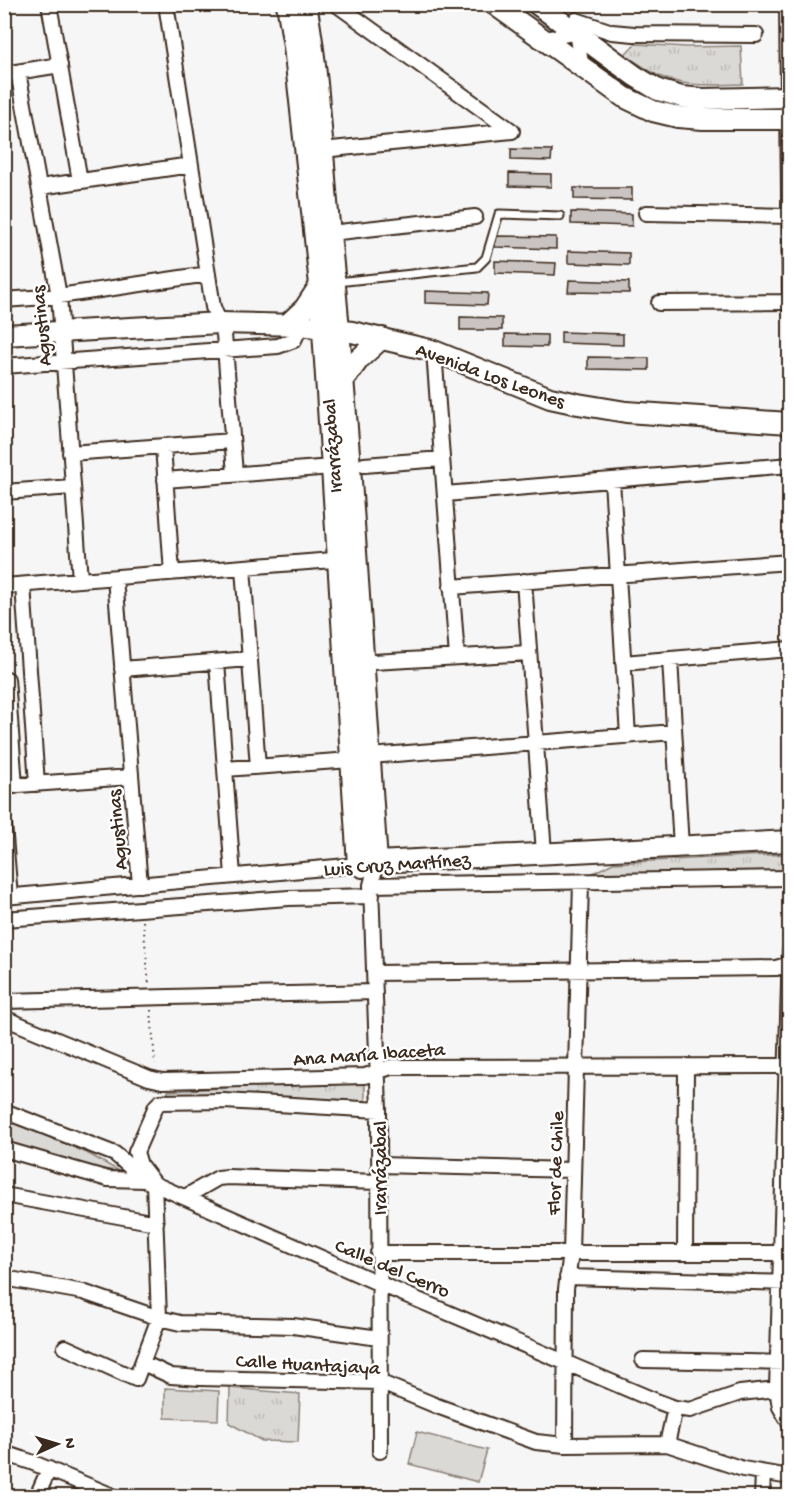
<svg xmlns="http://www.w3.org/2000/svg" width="794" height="1501" font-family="'Gochi Hand',sans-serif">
	<defs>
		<pattern id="park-tufts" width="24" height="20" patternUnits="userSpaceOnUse" patternTransform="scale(1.5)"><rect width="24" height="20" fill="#dbd9d6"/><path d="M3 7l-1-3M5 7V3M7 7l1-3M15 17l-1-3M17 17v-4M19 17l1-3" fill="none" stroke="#bdbab7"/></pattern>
	</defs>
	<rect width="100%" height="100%" fill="#f7f6f6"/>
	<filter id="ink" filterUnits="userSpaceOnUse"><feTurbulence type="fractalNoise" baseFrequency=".0167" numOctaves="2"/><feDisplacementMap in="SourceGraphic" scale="12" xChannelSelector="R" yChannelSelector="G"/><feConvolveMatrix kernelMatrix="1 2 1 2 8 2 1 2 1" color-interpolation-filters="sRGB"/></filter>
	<g filter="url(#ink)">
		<!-- grass -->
		<path fill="#dbd9d6" stroke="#8b827a" stroke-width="1.5" d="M 4,1118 L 87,1153 L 119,1171 L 101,1169 L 5,1141 Z
			M 165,1388 L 219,1391 L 218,1420 L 165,1418 Z
			M 417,1432 L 487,1450 L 478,1482 L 409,1464 Z"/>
		<!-- park -->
		<path fill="url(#park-tufts)" stroke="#8b827a" stroke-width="1.5" d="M 635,44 L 687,47 L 741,46 L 743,84 C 716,85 682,88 657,75 C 646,69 635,61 624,55 Z
			M 787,854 L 789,855 L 789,871 L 591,874 L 613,863 Z
			M 312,1083 L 365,1084 L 365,1102 L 168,1095 L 168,1091 Z
			M 230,1388 L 300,1394 L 298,1442 L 262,1441 L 229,1423 Z"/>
		<!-- building -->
		<path fill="#c9c3c1" stroke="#3b2a1e" stroke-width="1.5" d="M 511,149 L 552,150 L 551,161 L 511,160 Z
			M 509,173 L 551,174 L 551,187 L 509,186 Z
			M 574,188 L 632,188 L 632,200 L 574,199 Z
			M 571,212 L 632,214 L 632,226 L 571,224 Z
			M 495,236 L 556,237 L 556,249 L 495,247 Z
			M 568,251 L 629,253 L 629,265 L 568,263 Z
			M 495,261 L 556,263 L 555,275 L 495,273 Z
			M 569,280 L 629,282 L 629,293 L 568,292 Z
			M 425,291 L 488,293 L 487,305 L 425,303 Z
			M 460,317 L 502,318 L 502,330 L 460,330 Z
			M 561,332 L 623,334 L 623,345 L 561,343 Z
			M 505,334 L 547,335 L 547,347 L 505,346 Z
			M 588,357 L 649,358 L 649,370 L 588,369 Z"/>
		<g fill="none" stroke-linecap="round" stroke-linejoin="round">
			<defs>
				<path id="lane" d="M 337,282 L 477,267 L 486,258 L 499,214 L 560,216"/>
				<path id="street" d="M 49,4 L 80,181
					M 166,4 L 213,307 L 224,334 L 235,474
					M 336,4 L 512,131
					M 787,4 L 790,291
					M 576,20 L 612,32 L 634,34 L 756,35
					M 542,40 L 576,32 L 582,69
					M 18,72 L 59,296 L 80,580
					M 4,74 L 60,65
					M 322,150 L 512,131
					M 40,187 L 191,165
					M 646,213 L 789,216
					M 330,233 L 475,217
					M 4,300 L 59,296 L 208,274
					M 659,303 L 790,302
					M 434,351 L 457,657
					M 4,366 L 278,346 L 294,340 L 301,325
					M 163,446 L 172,573
					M 70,453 L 232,441
					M 364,465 L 442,459
					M 165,480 L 332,467
					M 612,480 L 628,736
					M 4,492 L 72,487
					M 445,494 L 790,465
					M 243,568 L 258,767
					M 115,578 L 140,885
					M 524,581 L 544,853
					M 23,585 L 37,784
					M 4,586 L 346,559
					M 451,587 L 790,562
					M 670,659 L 681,847
					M 217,662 L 233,876
					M 356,663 L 529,653
					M 623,663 L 790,649
					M 122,669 L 250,659
					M 7,679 L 15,786
					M 370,756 L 674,732
					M 225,769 L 351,760
					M 4,786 L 131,777
					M 4,825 L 10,897
					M 377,862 L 371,885 L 379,1110 L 380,1451
					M 371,885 L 790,878
					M 4,897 L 358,865 L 362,870
					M 4,919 L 289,898 L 372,896
					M 790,950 L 777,1389 L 780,1407 L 790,1424
					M 375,973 L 776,968 L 790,964
					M 4,1001 L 375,992
					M 4,1018 L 149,1078 L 162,1081 L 365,1076 L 391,1067 L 786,1066
					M 4,1111 L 115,1154 L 145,1180 L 378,1283 L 656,1401 L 675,1408 L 690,1410 L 740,1393 L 777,1389
					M 4,1149 L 108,1179 L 145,1180
					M 379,1165 L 573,1170
					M 4,1195 L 156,1223
					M 185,1197 L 218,1178 L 228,1177 L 379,1182
					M 378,1253 L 780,1253
					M 685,1253 L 686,1066
					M 567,1277 L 790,1283
					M 4,1278 L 83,1292 L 159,1318 L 180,1323 L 293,1326 L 379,1338
					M 65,1347 L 136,1379 L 159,1318 L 154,1183 L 140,1165 L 136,1152 L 156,1106 L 160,1102 L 224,1101 L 379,1110
					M 643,1360 L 790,1363
					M 143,1363 L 171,1376 L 200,1378 L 379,1382 L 437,1406 L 536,1442 L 565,1445 L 667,1444 L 675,1408
					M 667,1444 L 743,1469 L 790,1477
					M 565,1445 L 566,1289 L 571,1253 L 581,882
					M 4,1453 L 31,1462 L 113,1496
					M 37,1496 L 49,1469
					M 762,1496 L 763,1474"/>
				<path id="secondary" d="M 287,4 L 294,46 L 320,285 L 358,865 L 377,862 L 790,841
					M 306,4 C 320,80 322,157 330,234 C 351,443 362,652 377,862
					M 494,4 L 624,97 L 653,111 L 678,117 L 703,119 L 790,119
					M 537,4 L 635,76 L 658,90 L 682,97 L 703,99 L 790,97
					M 288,324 L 305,308 L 320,285
					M 4,335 L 220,323 L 301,325 L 352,332 L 434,351 L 550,398 L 578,404 L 626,412 L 790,423
					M 344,380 L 359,359 L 382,338"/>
			</defs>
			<!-- lane casing -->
			<use href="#lane" stroke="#3b2a1e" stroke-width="11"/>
			<!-- street casing -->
			<use href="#street" stroke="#3b2a1e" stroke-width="18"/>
			<!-- secondary casing -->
			<use href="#secondary" stroke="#3b2a1e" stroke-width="24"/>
			<!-- path -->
			<path stroke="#3b2a1e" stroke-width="2" stroke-dasharray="1.5 4.5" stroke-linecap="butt" d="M 143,921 L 149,984
				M 151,1010 L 155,1064"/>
			<!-- lane -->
			<use href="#lane" stroke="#fff" stroke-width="7"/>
			<!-- street -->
			<use href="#street" stroke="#fff" stroke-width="14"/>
			<!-- secondary -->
			<use href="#secondary" stroke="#fff" stroke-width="20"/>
		</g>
	</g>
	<g text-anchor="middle" stroke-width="5" stroke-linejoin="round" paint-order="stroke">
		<!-- street labels -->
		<g font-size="20" fill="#3b2a1e" stroke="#fff">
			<text transform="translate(40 326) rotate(-95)" y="7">Agustinas</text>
			<text transform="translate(491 374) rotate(20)" y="7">Avenida Los Leones</text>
			<text transform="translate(331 446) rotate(-94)" y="7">Irarrázabal</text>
			<text transform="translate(116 830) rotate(-95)" y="7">Agustinas</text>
			<text transform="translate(397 863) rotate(-4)" y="7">Luis Cruz Martínez</text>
			<text transform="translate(369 1053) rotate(-4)" y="7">Ana María Ibaceta</text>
			<text transform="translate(554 1163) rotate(-88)" y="7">Flor de Chile</text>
			<text transform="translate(379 1168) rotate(-90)" y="7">Irarrázabal</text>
			<text transform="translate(393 1267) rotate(23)" y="7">Calle del Cerro</text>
			<text transform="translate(308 1363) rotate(3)" y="7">Calle Huantajaya</text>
		</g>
	</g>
	<!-- margin -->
	<rect width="794" height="1501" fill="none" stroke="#fff" stroke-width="24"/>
	<rect x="12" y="12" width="770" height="1477" fill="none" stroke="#3b2a1e" stroke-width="2" filter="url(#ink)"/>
	<!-- north arrow -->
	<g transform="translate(57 1444) rotate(86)" stroke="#ffffff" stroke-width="4.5" paint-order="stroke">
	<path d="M0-4.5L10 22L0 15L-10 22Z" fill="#3b2a1e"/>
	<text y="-9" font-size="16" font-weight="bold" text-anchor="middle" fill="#3b2a1e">N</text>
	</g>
</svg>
